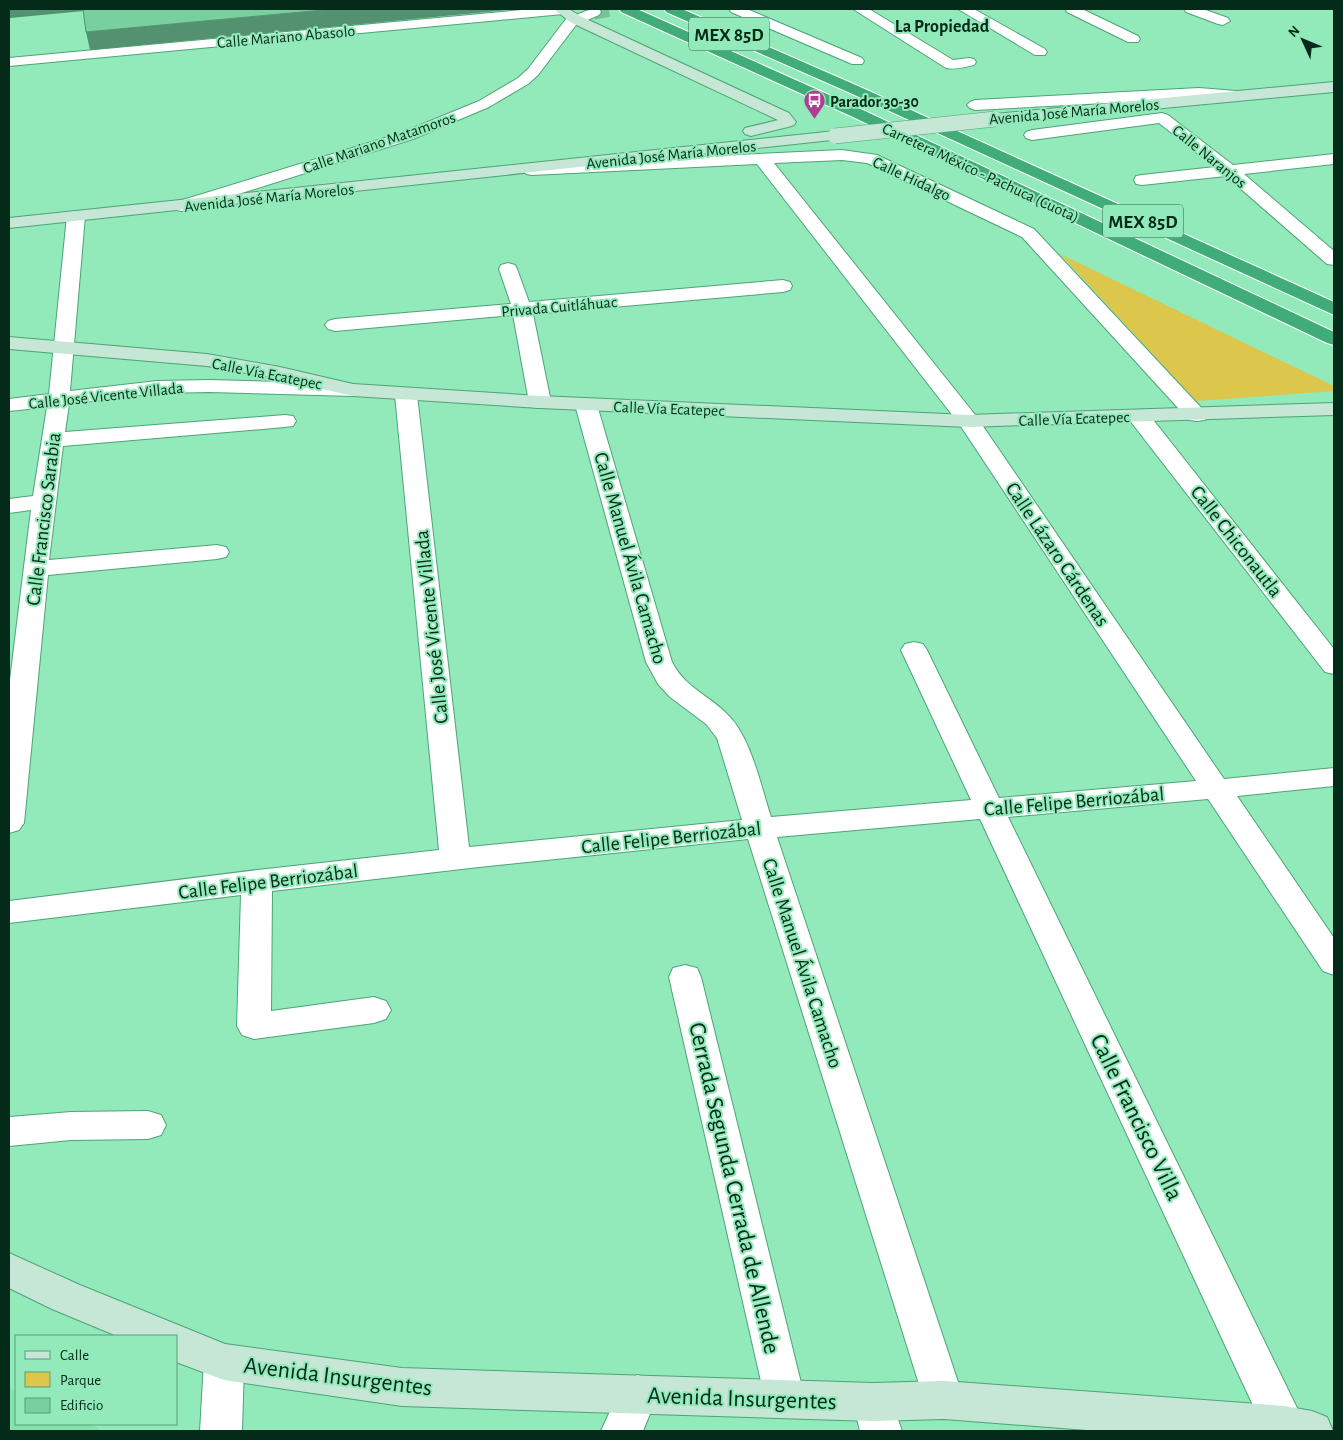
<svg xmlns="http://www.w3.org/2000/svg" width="1343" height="1440" font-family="'Alegreya Sans',sans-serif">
	<rect width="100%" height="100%" fill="#92e9b9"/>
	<!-- built -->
	<path fill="#82e3ae" d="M 9,1387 L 16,1391 L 16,1424 L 89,1424 L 99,1428 L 99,1431 L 9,1431 Z"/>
	<!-- green -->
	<path fill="#dcc64c" d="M 1060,254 L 1334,386 L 1334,391 L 1196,401 Z"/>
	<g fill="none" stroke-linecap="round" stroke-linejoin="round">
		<!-- street-tunnel -->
		<path stroke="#76c399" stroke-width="15" stroke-dasharray="15 8" stroke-linecap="butt" d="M 594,12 L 611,9"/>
		<defs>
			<path id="street" d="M 533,9 L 570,10 L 563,14 L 9,66 L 9,58 Z
				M 591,9 L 599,9 L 601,12 L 599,15 L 576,25 L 538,75 L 528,84 L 489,107 L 413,139 L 188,210 L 182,211 L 176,210 L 173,206 L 176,202 L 401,133 L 479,101 L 518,78 L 528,69 L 566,19 Z
				M 729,9 L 747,9 L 862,58 L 864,61 L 862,64 L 852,64 L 731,12 Z
				M 853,9 L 869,9 L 953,60 L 969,58 L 974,59 L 976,62 L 974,65 C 965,67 955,70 946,68 Z
				M 958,9 L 974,9 L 1045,49 L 1047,52 L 1045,55 L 1035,55 Z
				M 1065,9 L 1082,9 L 1138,36 L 1140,39 L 1138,42 L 1128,42 L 1067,12 Z
				M 1184,9 L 1203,9 L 1228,18 L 1230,21 L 1223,25 L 1218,24 L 1186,12 Z
				M 1199,88 L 1236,91 L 1241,93 L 1244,96 L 1241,99 L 1236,101 L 1199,98 L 975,110 L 970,108 L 967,105 L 970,102 L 975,100 Z
				M 1162,113 L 1168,115 L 1233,165 L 1334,154 L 1334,164 L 1244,174 L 1334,251 L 1334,265 L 1327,264 L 1226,176 L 1142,185 L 1136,184 L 1134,180 L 1136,176 L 1142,175 L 1215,167 L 1159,123 L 1032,140 L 1026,138 L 1024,135 L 1026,132 L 1032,130 Z
				M 842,150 L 877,155 L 1034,229 L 1208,415 L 1205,420 L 1197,421 L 1189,420 L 1022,237 L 867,163 L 842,160 L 774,163 L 976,416 L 1224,779 L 1334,768 L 1334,786 L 1237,796 L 1334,938 L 1334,975 L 1323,971 L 1208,799 L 1008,817 L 1299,1412 L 1305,1426 L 1302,1431 L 1265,1431 L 980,819 L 777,837 L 964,1400 L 958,1414 L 944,1419 L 930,1414 L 924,1400 L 748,839 L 479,867 L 272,891 L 271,1011 L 374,997 L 386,1001 L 391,1010 L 386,1019 L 374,1023 L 254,1039 L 242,1035 L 237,1026 L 241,895 L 9,923 L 9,901 L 257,870 L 439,850 L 395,395 L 399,391 L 406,389 L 413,391 L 417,395 L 469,847 L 742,820 L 717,738 L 706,724 L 670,697 L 658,684 L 646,662 L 575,405 L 578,400 L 586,399 L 594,400 L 597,405 L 672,662 C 684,686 706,694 725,712 C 751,735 760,784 771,817 L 971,800 L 901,650 L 905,644 L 914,642 L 923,644 L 927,650 L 999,798 L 1196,781 L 960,425 L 757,164 L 532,175 L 526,174 L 524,170 L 526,166 L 532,165 Z
				M 76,211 L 82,212 L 85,216 L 70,391 L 157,381 L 209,380 L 353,384 L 360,386 L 364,390 L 360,394 L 353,396 L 209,392 L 157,393 L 69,404 L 65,432 L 285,415 L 293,416 L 296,421 L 293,426 L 285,427 L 63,446 L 49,560 L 217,545 L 226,547 L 229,552 L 226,557 L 217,559 L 48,575 L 24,823 L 19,830 L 9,833 L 9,688 L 31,510 L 9,513 L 9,499 L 33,496 L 47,407 L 9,411 L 9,399 L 49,394 L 67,216 L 70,212 Z
				M 508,263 L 515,265 L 517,269 L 529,302 L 783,280 L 790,282 L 792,286 L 790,290 L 783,292 L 533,314 L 551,402 L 548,407 L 540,408 L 532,407 L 529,402 L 513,315 L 335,331 L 328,329 L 325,325 L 328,321 L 335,319 L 511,304 L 499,269 L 501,265 Z
				M 1139,411 L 1147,412 L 1334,649 L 1334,674 L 1325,672 L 1131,422 L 1128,417 L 1131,412 Z
				M 685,965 L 697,968 L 701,977 L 805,1399 L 799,1413 L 785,1418 L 771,1413 L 765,1399 L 669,977 L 673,968 Z
				M 148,1111 L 161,1115 L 166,1125 L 161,1135 L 148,1139 L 71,1140 L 9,1146 L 9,1117 L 71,1112 Z
				M 224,1344 L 238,1349 L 244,1362 L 242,1431 L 200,1431 L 204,1362 L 210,1349 Z
				M 638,1375 L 652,1381 L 658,1394 L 643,1431 L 601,1431 L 624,1381 Z
				M 873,1383 L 887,1388 L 902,1431 L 860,1431 L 853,1402 L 859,1388 Z"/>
			<path id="secondary" d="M 554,9 L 569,9 L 580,16 L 789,113 L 796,122 L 794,125 L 788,127 L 751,136 L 745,134 L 743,131 L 745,128 L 778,120 L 570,22 Z
				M 1334,82 L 1334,92 L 995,124 L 989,122 L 987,119 L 989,116 L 995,114 Z
				M 835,131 L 841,133 L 843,136 L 841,139 L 9,228 L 9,218 Z
				M 9,337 L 207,354 L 280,367 L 353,384 L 540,396 L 968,415 L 1334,403 L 1334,415 L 968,427 L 540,408 L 353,396 L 280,379 L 207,366 L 9,349 Z
				M 9,1253 L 80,1285 L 225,1344 L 402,1368 L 873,1383 L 944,1381 L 1284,1406 L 1312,1411 L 1327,1417 L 1333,1431 L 1100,1431 L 944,1419 L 873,1421 L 402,1406 L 224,1380 L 176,1362 L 176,1336 L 117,1336 L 52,1309 L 9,1288 Z"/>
			<path id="highway" d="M 619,9 L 637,9 L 865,111 L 1334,332 L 1334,345 L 1327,343 L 853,117 L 621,12 Z
				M 664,9 L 682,9 L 858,86 L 1334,302 L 1334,315 L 848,92 L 666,12 Z"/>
		</defs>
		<!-- street casing -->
		<use href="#street" stroke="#4ca477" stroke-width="2"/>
		<!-- secondary casing -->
		<use href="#secondary" stroke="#4ca477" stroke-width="2"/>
		<!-- highway casing -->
		<use href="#highway" stroke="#fff" stroke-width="2"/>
		<!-- street -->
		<use href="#street" fill="#fff" fill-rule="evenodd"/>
		<!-- secondary -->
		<use href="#secondary" fill="#c6e6d6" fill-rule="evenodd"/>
		<!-- highway -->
		<use href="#highway" fill="#40ad78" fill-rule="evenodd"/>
		<defs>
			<path id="secondary-bridge" d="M 835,136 L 995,119"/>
		</defs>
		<!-- secondary-bridge casing -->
		<use href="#secondary-bridge" stroke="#4ca477" stroke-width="16" stroke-linecap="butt"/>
		<!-- secondary-bridge -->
		<use href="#secondary-bridge" stroke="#c6e6d6" stroke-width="15"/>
	</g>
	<!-- shaded-wall -->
	<path fill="#549170" d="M 9,9 L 84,9 L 84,11 L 10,18 Z
		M 334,9 L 518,9 L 90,50 L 86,32 Z"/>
	<!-- building -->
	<path fill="#78cfa0" stroke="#549170" d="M 83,9 L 334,9 L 86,32 Z"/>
	<!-- icons -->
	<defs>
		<symbol id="bus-pin" viewBox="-11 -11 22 30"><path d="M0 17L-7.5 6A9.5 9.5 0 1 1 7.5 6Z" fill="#b03c94" stroke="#92e9b9"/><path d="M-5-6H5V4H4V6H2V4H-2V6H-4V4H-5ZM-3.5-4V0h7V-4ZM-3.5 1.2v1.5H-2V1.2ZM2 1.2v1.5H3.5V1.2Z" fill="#fff"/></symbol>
	</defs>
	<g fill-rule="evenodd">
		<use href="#bus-pin" x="802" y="88" width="25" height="34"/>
	</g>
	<g text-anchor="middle" stroke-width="4" stroke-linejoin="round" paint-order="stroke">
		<!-- far-street labels -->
		<g font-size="16" fill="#042b19" stroke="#92e9b9">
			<text transform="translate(286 36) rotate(-5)" y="6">Calle Mariano Abasolo</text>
			<text transform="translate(1074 111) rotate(-5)" y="6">Avenida José María Morelos</text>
			<text transform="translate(379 142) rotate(-19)" y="6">Calle Mariano Matamoros</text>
			<text transform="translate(671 154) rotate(-6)" y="6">Avenida José María Morelos</text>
			<text transform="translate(1210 156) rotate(39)" y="6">Calle Naranjos</text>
			<text transform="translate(981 172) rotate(25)" y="6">Carretera México - Pachuca (Cuota)</text>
			<text transform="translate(912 178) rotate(25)" y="6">Calle Hidalgo</text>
			<text transform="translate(269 197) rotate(-6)" y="6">Avenida José María Morelos</text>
			<text transform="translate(559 306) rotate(-5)" y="6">Privada Cuitláhuac</text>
			<text transform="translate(267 373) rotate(11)" y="6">Calle Vía Ecatepec</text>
			<text transform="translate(106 395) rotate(-6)" y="6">Calle José Vicente Villada</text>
			<text transform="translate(669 408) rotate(2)" y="6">Calle Vía Ecatepec</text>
			<text transform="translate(1074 418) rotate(-2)" y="6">Calle Vía Ecatepec</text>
		</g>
		<!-- far-poi labels -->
		<g font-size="16" font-weight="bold" fill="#042b19" stroke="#92e9b9" text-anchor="start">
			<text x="830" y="107">Parador 30-30</text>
		</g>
		<!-- far-neighbourhood labels -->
		<g font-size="18" font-weight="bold" fill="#042b19" stroke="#92e9b9">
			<text x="942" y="32">La Propiedad</text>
		</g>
		<!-- shield labels -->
		<g fill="#92e9b9" stroke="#2f6449" stroke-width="1">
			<rect x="689" y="17.5" width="80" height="33" rx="4"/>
			<rect x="1103" y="204.5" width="80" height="33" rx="4"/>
		</g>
		<g font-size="19" font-weight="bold" fill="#042b19">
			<text x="729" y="41">MEX 85D</text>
			<text x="1143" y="228">MEX 85D</text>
		</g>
		<!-- street labels -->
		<g font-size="20" fill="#042b19" stroke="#92e9b9">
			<text transform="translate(43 519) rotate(-83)" y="7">Calle Francisco Sarabia</text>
			<text transform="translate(1237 541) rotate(52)" y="7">Calle Chiconautla</text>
			<text transform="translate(1058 554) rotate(56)" y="7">Calle Lázaro Cárdenas</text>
			<text transform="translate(631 558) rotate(74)" y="7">Calle Manuel Ávila Camacho</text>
			<text transform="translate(431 627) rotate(-96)" y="7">Calle José Vicente Villada</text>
			<text transform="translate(1074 801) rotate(-5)" y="7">Calle Felipe Berriozábal</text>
			<text transform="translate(671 837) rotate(-6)" y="7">Calle Felipe Berriozábal</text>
			<text transform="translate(268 881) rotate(-7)" y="7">Calle Felipe Berriozábal</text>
			<text transform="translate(803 963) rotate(72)" y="7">Calle Manuel Ávila Camacho</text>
		</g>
		<!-- near-street labels -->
		<g font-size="24" fill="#042b19" stroke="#92e9b9">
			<text transform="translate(1137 1117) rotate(64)" y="8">Calle Francisco Villa</text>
			<text transform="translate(735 1188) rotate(77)" y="8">Cerrada Segunda Cerrada de Allende</text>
			<text transform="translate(338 1376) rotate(7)" y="8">Avenida Insurgentes</text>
			<text transform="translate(742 1398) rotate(2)" y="8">Avenida Insurgentes</text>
		</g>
	</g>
	<!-- border -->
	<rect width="1343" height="1440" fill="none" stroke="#042b19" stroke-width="20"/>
	<!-- legend -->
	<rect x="15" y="1335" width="162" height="90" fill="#92e9b9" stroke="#599d79"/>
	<rect x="25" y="1351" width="25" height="8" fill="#c6e6d6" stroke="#599d79"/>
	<text x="60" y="1360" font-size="15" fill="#042b19">Calle</text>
	<rect x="25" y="1372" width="25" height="15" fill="#dcc64c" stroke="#599d79"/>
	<text x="60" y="1385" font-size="15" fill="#042b19">Parque</text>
	<rect x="25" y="1398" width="25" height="15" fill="#78cfa0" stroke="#599d79"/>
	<text x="60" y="1410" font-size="15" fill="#042b19">Edificio</text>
	<!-- north arrow -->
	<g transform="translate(1303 40) rotate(314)" stroke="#92e9b9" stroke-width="4" paint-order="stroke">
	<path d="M0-4L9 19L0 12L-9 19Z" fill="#042b19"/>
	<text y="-8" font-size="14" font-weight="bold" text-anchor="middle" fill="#042b19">N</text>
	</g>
</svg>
